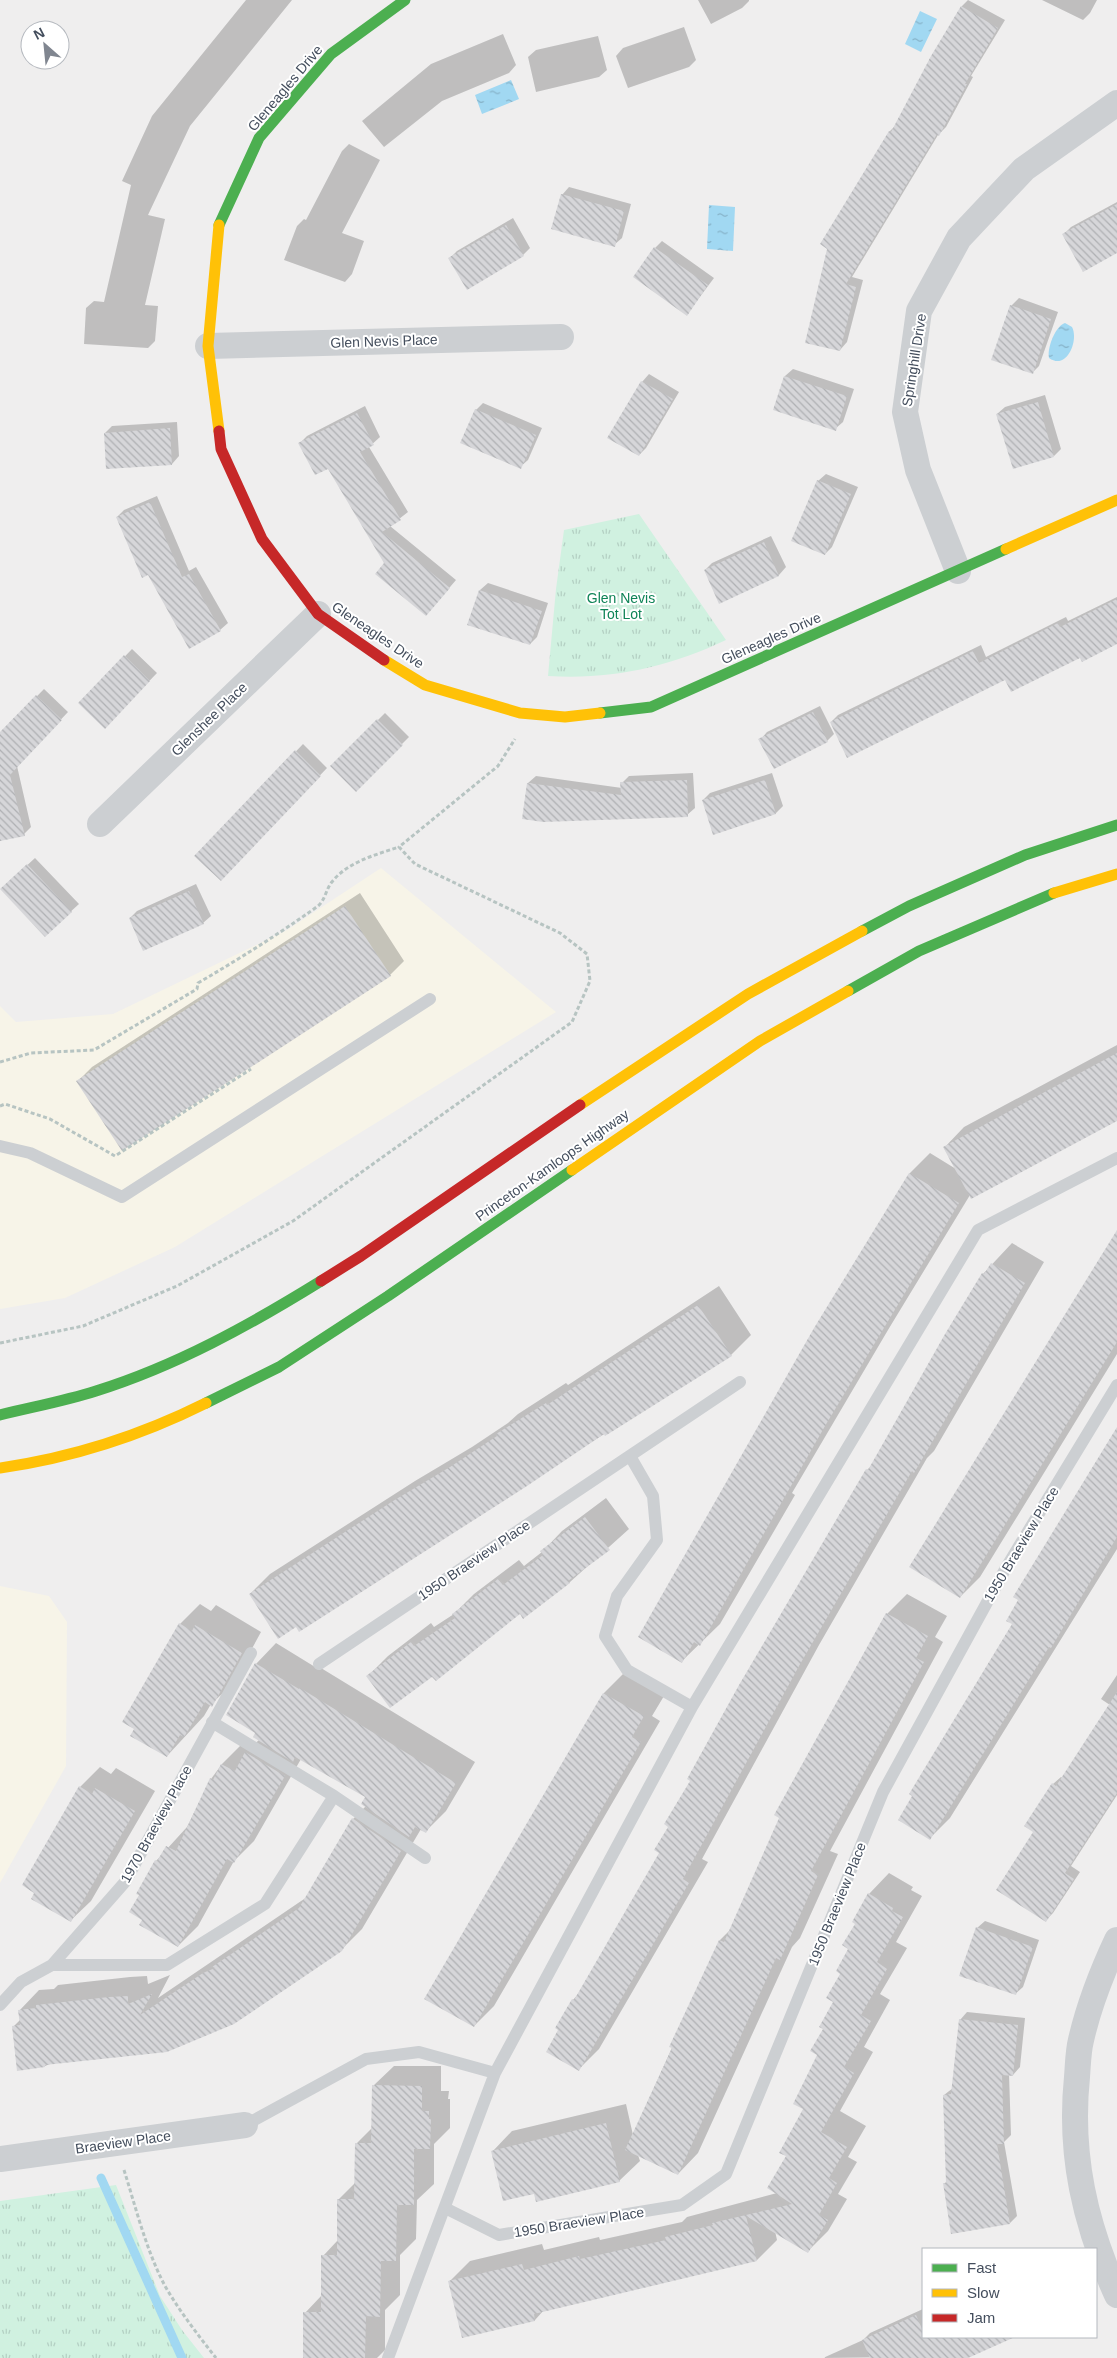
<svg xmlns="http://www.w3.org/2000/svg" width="1117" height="2358" font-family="Arial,sans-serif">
	<defs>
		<pattern id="grass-tufts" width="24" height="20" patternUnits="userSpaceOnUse" patternTransform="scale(1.25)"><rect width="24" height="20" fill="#d0f1e0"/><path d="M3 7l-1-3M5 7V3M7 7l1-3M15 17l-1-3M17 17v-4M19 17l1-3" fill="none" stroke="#b4d0c3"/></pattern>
		<pattern id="water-ripples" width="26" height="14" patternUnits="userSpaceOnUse" patternTransform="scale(1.25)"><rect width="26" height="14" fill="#a1d8f2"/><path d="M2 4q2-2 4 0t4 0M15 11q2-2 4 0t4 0" fill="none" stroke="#85b1c7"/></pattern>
		<pattern id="building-back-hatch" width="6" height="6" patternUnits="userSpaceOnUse" patternTransform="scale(1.25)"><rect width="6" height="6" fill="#d6d6d9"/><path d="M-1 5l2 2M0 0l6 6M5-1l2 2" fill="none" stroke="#afb0b3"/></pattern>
	</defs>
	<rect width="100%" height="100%" fill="#efeeee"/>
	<!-- commercial -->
	<path fill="#f7f4e8" d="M 381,868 L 556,1012 L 175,1247 L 65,1298 L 0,1309 L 0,1006 L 16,1022 L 113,1014 L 287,930 Z
		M 0,1586 L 49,1596 L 67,1622 L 66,1766 L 0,1883 Z"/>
	<!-- grass -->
	<path fill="url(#grass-tufts)" d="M 639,514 L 726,640 C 669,667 612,680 548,676 L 556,589 L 564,530 Z
		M 116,2185 L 160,2296 L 182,2330 L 204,2358 L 0,2358 L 0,2201 Z"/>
	<!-- water -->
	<path fill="url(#water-ripples)" d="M 920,11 L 937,19 L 921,52 L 905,44 Z
		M 511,80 L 519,99 L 482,114 L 475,95 Z
		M 709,205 L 735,207 L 733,251 L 707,249 Z
		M 1065,323 L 1072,327 C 1079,340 1067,371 1049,358 C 1047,349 1055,326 1065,323 Z"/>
	<!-- shadow -->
	<path fill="#0003" d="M 246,0 L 292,0 L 190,126 L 148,215 L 165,219 L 145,305 L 158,306 L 155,341 L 148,348 L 84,344 L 86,308 L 94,301 L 104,302 L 131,185 L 122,181 L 152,116 Z
		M 698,0 L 749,0 L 749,1 L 742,8 L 711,24 Z
		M 968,0 L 1005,20 L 971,76 L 973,77 L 946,127 L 938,135 L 852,277 L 863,280 L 847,342 L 840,350 L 829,248 L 890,131 L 897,124 L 932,57 L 962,6 Z
		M 1042,0 L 1097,0 L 1090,13 L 1083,20 Z
		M 684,27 L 696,60 L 689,67 L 628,88 L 616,56 L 623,48 Z
		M 503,34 L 516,65 L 509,73 L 442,101 L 384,147 L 362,121 L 431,64 Z
		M 598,36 L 607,70 L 599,77 L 536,92 L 528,57 L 536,50 Z
		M 349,144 L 380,160 L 342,233 L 364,241 L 352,274 L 345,282 L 284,260 L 297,226 L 304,219 L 306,220 L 342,151 Z
		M 569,187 L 631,204 L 622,238 L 614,245 L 562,195 Z
		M 1117,202 L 1117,252 L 1064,234 L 1071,227 Z
		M 513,218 L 530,248 L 523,255 L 450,258 L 457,251 Z
		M 662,241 L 714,278 L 687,314 L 655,248 Z
		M 1019,298 L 1058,312 L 1039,366 L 1032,373 L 1011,306 Z
		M 793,369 L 854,389 L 843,422 L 835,429 L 774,409 L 785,376 Z
		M 649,374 L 679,392 L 646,448 L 639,455 L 642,382 Z
		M 1045,395 L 1061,449 L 1054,456 L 997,414 L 1005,407 Z
		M 483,403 L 542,428 L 528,460 L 520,467 L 476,410 Z
		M 365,406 L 380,437 L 369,447 L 408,512 L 390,526 L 456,580 L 433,607 L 386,563 L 328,467 L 300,443 L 307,436 Z
		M 177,422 L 179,456 L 172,464 L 105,433 L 112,426 Z
		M 826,474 L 858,487 L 832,547 L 825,554 L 818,481 Z
		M 157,496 L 189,571 L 196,567 L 228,623 L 220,630 L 117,517 L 124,510 Z
		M 771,536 L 786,567 L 779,575 L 720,602 L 705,570 L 712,563 Z
		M 488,583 L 548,603 L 537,637 L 530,644 L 469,624 L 480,590 Z
		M 1117,597 L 1117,643 L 1005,679 L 831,722 L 838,715 L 981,645 L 986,657 L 1066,617 L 1068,621 Z
		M 132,649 L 157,673 L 105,727 L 80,703 Z
		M 44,689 L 68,712 L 17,766 L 31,827 L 24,834 L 0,840 L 0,734 Z
		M 820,706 L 834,734 L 827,741 L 760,740 L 767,732 Z
		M 385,713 L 409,737 L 356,790 L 332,766 Z
		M 303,744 L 327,768 L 221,879 L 196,856 Z
		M 693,773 L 695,808 L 687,815 L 528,783 L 536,776 L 622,788 L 622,783 L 629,776 Z
		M 772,773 L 783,806 L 776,813 L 703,800 L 710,793 Z
		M 35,858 L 79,904 L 45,935 L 9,882 Z
		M 196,884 L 211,916 L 203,923 L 130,918 L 137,911 Z
		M 360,893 L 404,961 L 390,975 L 77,1082 L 92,1067 Z
		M 1117,1045 L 1117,1119 L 970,1195 L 888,1330 L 792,1493 L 795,1495 L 720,1624 L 682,1661 L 815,1329 L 910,1173 L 930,1153 L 956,1169 L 944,1148 L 964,1127 Z
		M 1117,1233 L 1117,1354 L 980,1577 L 960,1597 Z
		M 1012,1243 L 1044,1262 L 934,1451 L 927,1458 L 819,1645 L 702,1859 L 708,1862 L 599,2049 L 579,2069 L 573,2000 L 579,1993 L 661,1853 L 867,1470 L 873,1464 L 983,1274 Z
		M 719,1286 L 751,1335 L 731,1355 L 296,1626 L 250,1594 L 270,1574 L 415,1481 L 472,1447 L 508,1423 L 518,1414 L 566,1383 L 568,1385 Z
		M 1117,1429 L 1117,1549 L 950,1818 L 930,1838 L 1014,1624 Z
		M 606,1498 L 629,1529 L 570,1582 L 524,1617 L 520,1613 L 432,1675 L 368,1676 L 388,1656 L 431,1623 L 434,1627 L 454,1614 L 474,1594 L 519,1560 L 524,1566 L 542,1552 L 562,1531 Z
		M 907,1594 L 947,1616 L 935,1637 L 943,1642 L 830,1851 L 838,1854 L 800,1938 L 792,1947 L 698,2153 L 678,2174 L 638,2155 L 640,2161 L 619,2181 L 535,2192 L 492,2152 L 512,2131 L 626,2104 L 633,2135 L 720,1940 L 730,1930 L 887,1614 Z
		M 200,1604 L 211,1611 L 216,1605 L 261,1632 L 232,1685 L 211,1704 L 204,1716 L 167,1756 L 136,1729 L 180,1624 Z
		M 276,1643 L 320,1670 L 321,1668 L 475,1762 L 446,1811 L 426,1831 L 421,1829 L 362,1929 L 341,1950 L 45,2066 L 13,2027 L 20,2020 L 19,2011 L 39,1990 L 54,1989 L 58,1985 L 130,1977 L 147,1976 L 148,1984 L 170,1975 L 158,1998 L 307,1897 L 353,1819 L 366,1806 L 367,1796 L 301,1759 L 254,1841 L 234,1861 L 198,1926 L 178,1946 L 144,1919 L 140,1895 L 156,1861 L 187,1827 L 211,1779 L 222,1764 L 242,1744 L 250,1748 L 259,1740 L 257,1732 L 228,1715 L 256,1664 Z
		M 624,1673 L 664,1696 L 652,1716 L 660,1721 L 494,2006 L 474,2026 L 426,1998 L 604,1693 Z
		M 1117,1675 L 1117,1795 L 1071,1866 L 1080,1872 L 1053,1913 L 1046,1920 L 1035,1832 L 1026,1826 L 1053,1784 L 1061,1777 L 1063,1778 L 1110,1705 L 1101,1699 Z
		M 100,1767 L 111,1774 L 116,1768 L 155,1791 L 91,1901 L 70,1921 L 80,1787 Z
		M 889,1873 L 913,1887 L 911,1890 L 922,1896 L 896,1942 L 907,1948 L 880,1994 L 890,2000 L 864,2047 L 873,2052 L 840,2111 L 866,2126 L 848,2157 L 857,2162 L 838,2194 L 847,2199 L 828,2231 L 808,2251 L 775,2231 L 777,2240 L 757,2260 L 544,2310 L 535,2320 L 450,2281 L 470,2261 L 542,2244 L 544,2250 L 599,2237 L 600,2240 L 682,2222 L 687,2217 L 777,2193 L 804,2109 L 825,2029 L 835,2002 L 850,1949 L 857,1923 L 853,1921 L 869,1894 Z
		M 985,1921 L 1039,1940 L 1023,1987 L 1015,1994 L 977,1928 Z
		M 967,2012 L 1025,2018 L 1020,2067 L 1013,2075 L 1009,2074 L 1011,2135 L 1004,2142 L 1017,2216 L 1010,2223 L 944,2184 L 947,2181 L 944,2095 L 953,2088 L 960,2020 Z
		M 394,2066 L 441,2066 L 441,2091 L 449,2091 L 448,2099 L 450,2099 L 450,2128 L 434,2144 L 434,2184 L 417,2200 L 416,2239 L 400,2255 L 400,2295 L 385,2310 L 385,2350 L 377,2358 L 304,2358 L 305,2313 L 322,2295 L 323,2256 L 338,2240 L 339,2199 L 356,2182 L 357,2143 L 373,2127 L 373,2086 Z
		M 923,2309 L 923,2337 L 1012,2337 L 970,2356 L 823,2358 L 863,2340 L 870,2333 Z"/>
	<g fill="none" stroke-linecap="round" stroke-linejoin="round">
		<!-- stream -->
		<path stroke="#a1d8f2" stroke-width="9" d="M 101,2178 L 182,2358"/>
	</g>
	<!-- building -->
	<path fill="url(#building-back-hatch)" d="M 961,6 L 998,28 L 965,84 L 967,84 L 939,136 L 937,134 L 846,284 L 856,287 L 840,351 L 805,343 L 827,249 L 820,244 L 889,131 L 891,132 L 931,56 Z
		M 561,194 L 624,211 L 615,247 L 551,229 Z
		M 1117,204 L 1117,253 L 1083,272 L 1062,234 Z
		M 506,225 L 524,256 L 467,290 L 448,258 Z
		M 654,247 L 708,285 L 687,316 L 633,277 Z
		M 1010,305 L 1051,319 L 1033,374 L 991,360 Z
		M 784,376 L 847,396 L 836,431 L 773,410 Z
		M 641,381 L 673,399 L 639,456 L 607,438 Z
		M 1038,402 L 1054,457 L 1013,469 L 996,414 Z
		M 475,409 L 536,435 L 521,469 L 460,443 Z
		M 357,413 L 374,445 L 360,452 L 401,520 L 382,532 L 450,588 L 426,616 L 375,574 L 384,563 L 328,469 L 315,475 L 298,443 Z
		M 170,428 L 172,465 L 106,469 L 104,433 Z
		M 817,480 L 851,494 L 825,555 L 791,541 Z
		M 150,502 L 182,577 L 189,574 L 221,631 L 189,649 L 148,575 L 142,578 L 116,517 Z
		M 764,542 L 779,576 L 719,604 L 704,570 Z
		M 479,590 L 542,611 L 530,645 L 467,625 Z
		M 1117,599 L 1117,644 L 1082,662 L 1080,658 L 1011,692 L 1005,680 L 847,758 L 830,722 L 973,651 L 979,663 L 1058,623 L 1060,627 Z
		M 124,655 L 150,681 L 105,729 L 78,703 Z
		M 36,695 L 62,720 L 10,775 L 25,836 L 0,841 L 0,732 Z
		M 813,712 L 828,742 L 774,769 L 758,739 Z
		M 377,719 L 403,745 L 356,792 L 330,766 Z
		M 295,750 L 321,776 L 221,881 L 194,856 Z
		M 687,780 L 688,817 L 543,822 L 522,819 L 527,783 L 621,795 L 620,782 Z
		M 765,780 L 776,814 L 713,835 L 702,800 Z
		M 27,864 L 72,912 L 45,937 L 0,889 Z
		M 189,891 L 204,924 L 143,951 L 129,918 Z
		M 345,906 L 391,976 L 122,1151 L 76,1081 Z
		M 1117,1053 L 1117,1121 L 971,1199 L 943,1147 Z
		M 909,1173 L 959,1203 L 825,1426 L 700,1646 L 694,1642 L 682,1663 L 638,1637 L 814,1328 Z
		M 1117,1230 L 1117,1342 L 960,1598 L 909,1567 Z
		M 991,1263 L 1025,1283 L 914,1473 L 912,1471 L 799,1666 L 683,1879 L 689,1883 L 579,2071 L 546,2052 L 558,2030 L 555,2028 L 572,1999 L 574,2000 L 659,1853 L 654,1850 L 668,1827 L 664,1824 L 690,1781 L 687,1779 L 739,1685 L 866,1469 L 868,1470 L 945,1334 L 982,1273 L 984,1274 Z
		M 698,1305 L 732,1356 L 605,1436 L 604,1434 L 527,1486 L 299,1632 L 296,1627 L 278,1639 L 249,1594 L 393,1501 L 450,1467 L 497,1436 L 496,1434 L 546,1403 L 547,1405 Z
		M 1117,1427 L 1117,1537 L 1051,1648 L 1049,1647 L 930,1840 L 898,1820 L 912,1796 L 909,1794 L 1012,1624 L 1006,1621 L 1018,1600 L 1013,1597 Z
		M 585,1517 L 610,1550 L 568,1581 L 570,1583 L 523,1619 L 520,1614 L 436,1681 L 432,1677 L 390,1708 L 366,1676 L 411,1642 L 414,1646 L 455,1618 L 452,1614 L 498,1579 L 503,1585 L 543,1555 L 540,1551 Z
		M 886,1613 L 928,1636 L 916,1658 L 924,1662 L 811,1871 L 818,1875 L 780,1960 L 776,1958 L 678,2175 L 625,2150 L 672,2048 L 669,2047 L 719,1940 L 724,1942 L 779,1818 L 774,1815 Z
		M 179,1623 L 192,1631 L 195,1625 L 242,1653 L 212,1707 L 205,1702 L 184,1737 L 180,1735 L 167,1757 L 130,1736 L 134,1729 L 122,1722 Z
		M 255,1663 L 299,1689 L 300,1688 L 456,1783 L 426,1833 L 415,1827 L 409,1837 L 361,1804 L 365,1797 L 295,1757 L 293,1762 L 253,1737 L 255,1733 L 226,1715 Z
		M 1117,1692 L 1117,1793 L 1065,1873 L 1074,1879 L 1046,1922 L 996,1890 L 1033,1832 L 1024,1826 L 1052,1783 L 1056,1786 Z
		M 603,1693 L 644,1716 L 632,1737 L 641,1742 L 474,2027 L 424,1999 Z
		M 245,1752 L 285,1776 L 234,1863 L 227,1859 L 178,1947 L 139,1925 L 142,1920 L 129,1912 L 139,1895 L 136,1894 L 155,1860 L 157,1861 L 166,1846 L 176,1851 L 210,1778 L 213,1780 L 221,1764 L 235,1771 Z
		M 79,1786 L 92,1794 L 95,1788 L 135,1811 L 71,1922 L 31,1899 L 34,1893 L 22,1885 Z
		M 352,1818 L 401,1851 L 342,1951 L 234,2024 L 167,2052 L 45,2065 L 45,2067 L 17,2071 L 12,2026 L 20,2025 L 18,2010 L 36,2008 L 36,2005 L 109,1997 L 128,1996 L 128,2004 L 152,1994 L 140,2015 L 203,1973 L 215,1968 L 212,1967 L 299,1908 Z
		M 868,1893 L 893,1908 L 892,1911 L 903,1917 L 877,1962 L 887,1969 L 861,2015 L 871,2021 L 844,2067 L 854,2073 L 821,2132 L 847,2147 L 829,2178 L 837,2183 L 819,2215 L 828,2220 L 808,2253 L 746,2216 L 757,2261 L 534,2314 L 535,2321 L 462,2338 L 448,2281 L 522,2264 L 524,2270 L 579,2256 L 580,2259 L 666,2240 L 665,2237 L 713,2225 L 712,2223 L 792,2204 L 767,2188 L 786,2156 L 779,2153 L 803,2109 L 793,2104 L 817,2055 L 810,2051 L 823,2029 L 819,2027 L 833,2002 L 826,1998 L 840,1974 L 836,1971 L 848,1949 L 842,1945 L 855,1924 L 852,1922 Z
		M 976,1927 L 1033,1947 L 1016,1995 L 959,1976 Z
		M 959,2019 L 1018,2025 L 1013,2076 L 1002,2075 L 1004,2144 L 997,2144 L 1010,2224 L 951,2234 L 943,2183 L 946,2183 L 943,2095 L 951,2094 Z
		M 372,2085 L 422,2086 L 422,2111 L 429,2111 L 429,2119 L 431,2119 L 430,2149 L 414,2149 L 414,2205 L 397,2205 L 396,2261 L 381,2261 L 380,2317 L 366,2316 L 365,2358 L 303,2358 L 303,2312 L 321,2312 L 321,2255 L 337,2255 L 337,2199 L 354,2199 L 355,2143 L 371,2143 Z
		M 606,2123 L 620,2182 L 536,2202 L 534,2194 L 503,2201 L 491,2151 Z
		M 916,2315 L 923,2331 L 923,2337 L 1015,2337 L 968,2358 L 870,2358 L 862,2340 Z"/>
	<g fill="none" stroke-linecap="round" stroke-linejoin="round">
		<!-- path -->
		<path stroke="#b7c4c2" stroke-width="3" stroke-dasharray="4 2.5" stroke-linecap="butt" d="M 0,1062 L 31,1053 L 94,1050 L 197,989 L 198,983 C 239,959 279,934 318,906 C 325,900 326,890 331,883 C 347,862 375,855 399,847
			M 0,1106 L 5,1104 L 50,1119 L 115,1156 L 251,1069
			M 0,1343 L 83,1326 L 177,1286 L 293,1221 L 572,1022 L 590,981 L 587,954 L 560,933 L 415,864 L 399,847 L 498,766 L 515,739
			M 124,2170 C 136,2208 146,2250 165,2286 C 180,2312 198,2335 216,2358"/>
		<!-- lane -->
		<path stroke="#cccfd2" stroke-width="12" d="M 0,1146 L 30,1153 L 122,1197 L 430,999
			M 630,1456 L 653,1496 L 657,1540 L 617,1596 L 605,1636 L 627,1670 L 692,1707
			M 319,1664 L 740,1382
			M 212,1722 L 334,1796 L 425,1858
			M 52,1965 L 167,1965 L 265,1904 L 334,1796
			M 0,2005 L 21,1982 L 52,1965 L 125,1882 L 251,1653
			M 245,2125 L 366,2059 L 419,2052 L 495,2073
			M 445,2208 L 499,2235 L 682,2205 L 726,2174 L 883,1792 L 1007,1566 L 1117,1385
			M 388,2358 L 495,2073 L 692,1707 L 978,1230 L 1117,1158"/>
		<!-- street -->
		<path stroke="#cccfd2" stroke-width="26" d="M 208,346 L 561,337
			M 958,571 L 918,470 L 905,412 L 919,311 L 959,238 L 1024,169 L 1117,103
			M 100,824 L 318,614
			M 1117,1940 C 1102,1972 1089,2005 1081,2040 C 1078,2052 1078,2065 1077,2077 C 1069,2155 1085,2224 1117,2295
			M 0,2159 L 245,2125"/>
		<!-- fast -->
		<path stroke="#4caf50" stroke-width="11" d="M 219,225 L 259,138 L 331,54 L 405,0
			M 600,713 L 651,707 L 1006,549
			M 862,931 L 909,906 L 1025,855 L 1117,825
			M 848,991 L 919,951 L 1054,893
			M 206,1403 L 279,1367 L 388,1296 L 572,1170
			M 0,1415 C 32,1407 65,1401 96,1391 C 176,1366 250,1325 321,1281"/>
		<!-- slow -->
		<path stroke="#ffc107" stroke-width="11" d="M 219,431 L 208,346 L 219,225
			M 1006,549 L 1117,500
			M 384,660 L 425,685 L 520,713 L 565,717 L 600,713
			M 1054,893 L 1117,874
			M 580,1105 L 748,994 L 862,931
			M 572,1170 L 760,1041 L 848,991
			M 0,1468 C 70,1458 142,1435 206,1403"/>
		<!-- jam -->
		<path stroke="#c62828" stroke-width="11" d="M 219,431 L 221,449 L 262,539 L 318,614 L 384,660
			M 321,1281 L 361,1256 L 580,1105"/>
	</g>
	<g text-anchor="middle" stroke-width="4" stroke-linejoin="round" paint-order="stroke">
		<!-- street labels -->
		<g font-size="14" fill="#444e5d" stroke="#fff">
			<text transform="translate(285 88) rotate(-50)" y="5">Gleneagles Drive</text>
			<text transform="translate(384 341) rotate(-2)" y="5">Glen Nevis Place</text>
			<text transform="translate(914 360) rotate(-81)" y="5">Springhill Drive</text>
			<text transform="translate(378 635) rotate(34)" y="5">Gleneagles Drive</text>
			<text transform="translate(771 638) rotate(-24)" y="5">Gleneagles Drive</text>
			<text transform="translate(209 719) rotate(-44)" y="5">Glenshee Place</text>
			<text transform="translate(552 1165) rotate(-35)" y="5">Princeton-Kamloops Highway</text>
			<text transform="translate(1021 1544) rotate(-59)" y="5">1950 Braeview Place</text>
			<text transform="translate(474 1560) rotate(-34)" y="5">1950 Braeview Place</text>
			<text transform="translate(156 1824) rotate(-61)" y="5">1970 Braeview Place</text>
			<text transform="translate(837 1904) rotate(-68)" y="5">1950 Braeview Place</text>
			<text transform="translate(123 2142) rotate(-8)" y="5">Braeview Place</text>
			<text transform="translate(579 2222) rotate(-9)" y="5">1950 Braeview Place</text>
		</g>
		<!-- park labels -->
		<g font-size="14" fill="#0f8457" stroke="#fff">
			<text x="621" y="603">Glen Nevis<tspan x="621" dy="16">Tot Lot</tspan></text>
		</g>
	</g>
	<!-- legend -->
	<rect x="922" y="2248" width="175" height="90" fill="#ffffff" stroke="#b4b8be"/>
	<rect x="932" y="2264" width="25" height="8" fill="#4caf50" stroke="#b4b8be"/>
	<text x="967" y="2273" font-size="15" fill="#444e5d">Fast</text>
	<rect x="932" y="2289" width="25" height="8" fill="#ffc107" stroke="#b4b8be"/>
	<text x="967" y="2298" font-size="15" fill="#444e5d">Slow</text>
	<rect x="932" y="2314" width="25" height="8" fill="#c62828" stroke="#b4b8be"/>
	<text x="967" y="2323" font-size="15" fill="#444e5d">Jam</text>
	<!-- north arrow -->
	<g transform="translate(45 45) rotate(333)"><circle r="24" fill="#ffffff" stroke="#b4b8be"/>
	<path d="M0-4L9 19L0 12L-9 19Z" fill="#808690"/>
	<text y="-8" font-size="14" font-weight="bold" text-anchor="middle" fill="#444e5d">N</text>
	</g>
</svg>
